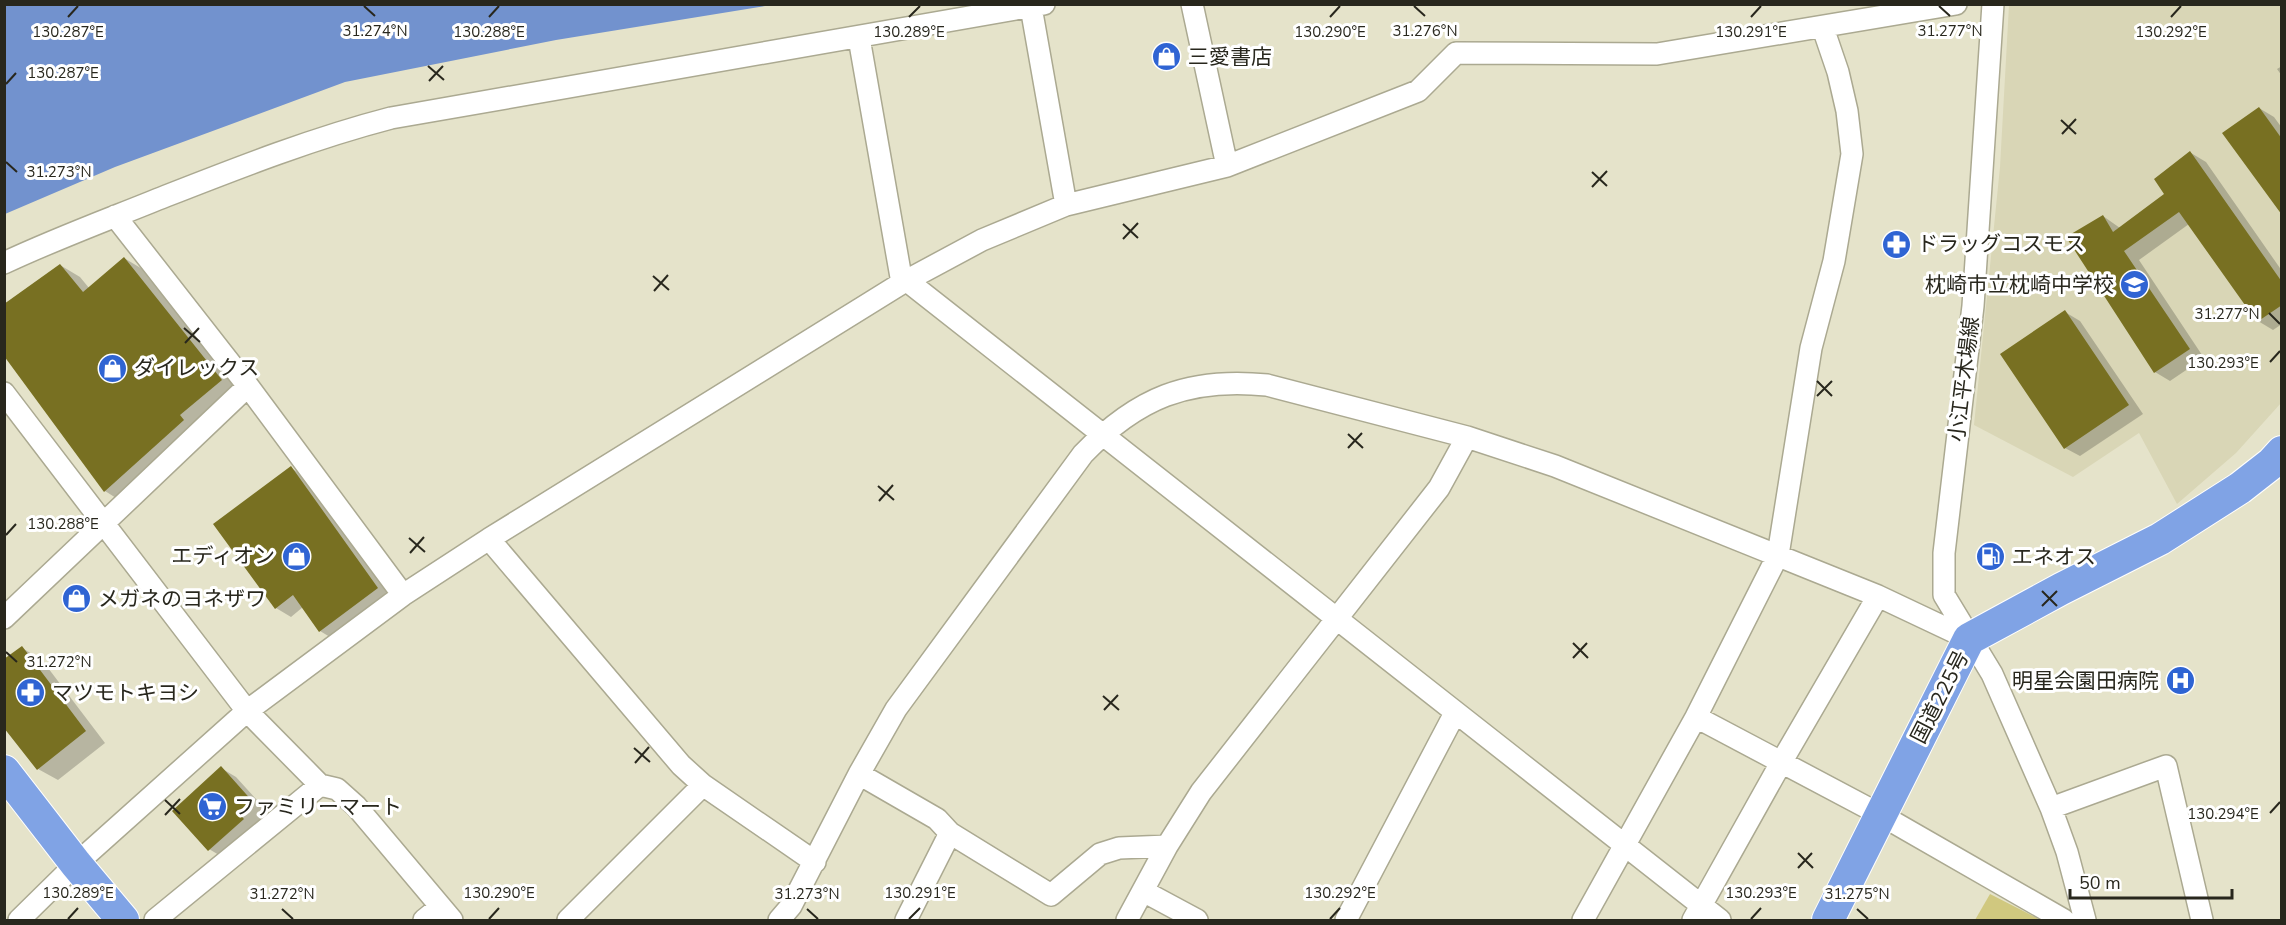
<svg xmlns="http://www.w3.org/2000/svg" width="2286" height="925" font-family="'Nunito Sans','Noto Sans JP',sans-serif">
	<rect width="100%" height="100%" fill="#e5e3ca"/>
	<!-- built -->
	<path fill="#d9d6b6" d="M 2009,5 L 2281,5 L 2281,403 L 2236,453 L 2177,504 L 2139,433 L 2073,477 L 1974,425 L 2000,167 Z"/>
	<!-- green -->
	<path fill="#d0c87f" d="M 1990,894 L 2037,918 L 2038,920 L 1975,920 Z"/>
	<!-- water -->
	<path fill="#7292ce" d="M 5,4 L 771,4 L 771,5 L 556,40 L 345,82 L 115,167 L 5,214 Z"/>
	<!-- shadow -->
	<path fill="#0003" d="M 2282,66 L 2282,76 L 2277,69 Z
		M 2259,108 L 2274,117 L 2282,128 L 2282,213 Z
		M 2191,153 L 2206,162 L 2282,271 L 2282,324 L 2273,330 L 2258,321 L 2189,224 L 2139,260 L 2204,358 L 2170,381 L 2155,372 L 2103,216 L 2120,228 L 2166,194 Z
		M 124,258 L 144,270 L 241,392 L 124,503 L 105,491 L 60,265 L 80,277 L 89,288 Z
		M 2065,312 L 2080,321 L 2143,414 L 2080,456 L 2065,448 Z
		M 291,468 L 306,477 L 392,597 L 335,640 L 320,631 L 303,607 L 291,617 L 276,608 Z
		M 22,648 L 42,660 L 105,743 L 58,780 L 38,769 Z
		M 221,768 L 236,777 L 268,812 L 255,824 L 258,828 L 224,858 L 209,849 Z"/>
	<!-- building -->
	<path fill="#787022" d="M 2259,107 L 2282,139 L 2282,215 L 2222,133 Z
		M 2190,151 L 2282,282 L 2282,305 L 2257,322 L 2179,212 L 2124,251 L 2190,349 L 2154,373 L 2066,237 L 2103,215 L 2113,232 L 2164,194 L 2154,179 Z
		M 124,257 L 222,380 L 180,415 L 184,420 L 104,492 L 4,356 L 4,304 L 60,264 L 83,292 Z
		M 2065,310 L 2129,405 L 2064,449 L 2000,354 Z
		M 291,466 L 378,588 L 319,632 L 293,595 L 275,609 L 213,524 Z
		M 22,646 L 86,731 L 37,770 L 4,728 L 4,659 Z
		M 221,766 L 254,803 L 240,815 L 244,819 L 208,851 L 172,811 Z"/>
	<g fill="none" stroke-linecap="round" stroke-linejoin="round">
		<defs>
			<path id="minor" d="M 1192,4 L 1227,166
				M 1993,4 L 1973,306 L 1944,553 L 1944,595 L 1992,674 L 2051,808 L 2067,852 L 2085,920
				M 1031,7 L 1066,205
				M 859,38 L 902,283
				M 115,216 L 248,386 L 403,595
				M 4,263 C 57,238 112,218 166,196 C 240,167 314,138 391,118 L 1044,4
				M 906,280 L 1720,920
				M 4,393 L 247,711 L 320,785 L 337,789 L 356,806 L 452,920
				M 489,539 L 681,765 L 703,785 L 815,862
				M 4,618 L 248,386
				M 1696,717 L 1881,815 L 2064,920
				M 859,774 L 937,819 L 950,833 L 1051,895 L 1100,854 L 1119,848 L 1167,846
				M 2051,808 L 2166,766 L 2202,920
				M 1143,891 L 1197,920
				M 19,920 L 76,864 L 247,711 L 403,595 L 489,539 L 902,283 L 982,240 L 1066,205 L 1227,166 L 1418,91 L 1456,53 L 1657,54 L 1956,4
				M 155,920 L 320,785
				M 424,920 L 440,907
				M 568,920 L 703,785
				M 779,920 L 791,906 L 859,774 L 896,709 L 1083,454 C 1137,398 1188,377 1267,385 L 1467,437 L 1555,466 L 1878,596 L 1969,639
				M 906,920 L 950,833
				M 1127,920 L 1167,846 L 1201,792 L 1439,488 L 1467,437
				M 1346,920 L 1455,713
				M 1583,920 L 1696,717 L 1778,555 L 1811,348 L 1834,261 L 1852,154 L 1847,111 L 1838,72 L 1823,28
				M 1693,920 L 1782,761 L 1878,596"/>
			<path id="highway" d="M 4,771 L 76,864 L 123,920
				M 1828,920 L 1969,639 L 2061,589 L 2160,539 L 2240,488 L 2272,463 L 2282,452"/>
		</defs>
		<!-- minor casing -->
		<use href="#minor" stroke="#aba991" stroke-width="24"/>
		<!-- highway casing -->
		<use href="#highway" stroke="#fff" stroke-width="34"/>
		<!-- minor -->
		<use href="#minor" stroke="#fff" stroke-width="21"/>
		<!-- highway -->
		<use href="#highway" stroke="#80a3e5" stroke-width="32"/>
	</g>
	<!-- ticks -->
	<path fill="none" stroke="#28271d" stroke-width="2" d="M 364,6 L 375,16M 1414,6 L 1425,16M 1939,6 L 1950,16M 68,17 L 78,6M 489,17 L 499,6M 909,17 L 920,6M 1330,17 L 1340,6M 1751,17 L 1761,6M 2171,17 L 2181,6M 428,66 L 444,80M 429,81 L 443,66M 6,84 L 16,73M 2061,120 L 2076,134M 2062,134 L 2076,119M 6,162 L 17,172M 1592,172 L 1607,186M 1592,187 L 1607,171M 1123,224 L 1138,238M 1123,239 L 1138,223M 653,276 L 669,290M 654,291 L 668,275M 2269,313 L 2280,324M 184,328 L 200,342M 185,343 L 199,328M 2270,362 L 2280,351M 1817,381 L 1832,396M 1817,396 L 1832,381M 1348,434 L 1363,448M 1348,448 L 1362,433M 878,486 L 894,500M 879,501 L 893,485M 6,535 L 16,524M 409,538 L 425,552M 410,553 L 424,537M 2042,591 L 2057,606M 2042,606 L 2057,591M 1573,643 L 1588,658M 6,652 L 17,662M 1573,658 L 1587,643M 1103,696 L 1119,710M 1104,710 L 1118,695M 634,748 L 650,762M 635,763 L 649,747M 165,800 L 180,814M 2270,813 L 2280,802M 165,815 L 180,799M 1798,853 L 1813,868M 1798,868 L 1812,853M 282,909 L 293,919M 807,909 L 818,919M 1857,909 L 1868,919M 68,919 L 78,908M 489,919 L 499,908M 909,919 L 920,908M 1330,919 L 1340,908M 1751,919 L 1761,908"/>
	<!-- icons -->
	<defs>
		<symbol id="shop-disc" viewBox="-11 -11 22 22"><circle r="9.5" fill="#2f64d3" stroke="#fff"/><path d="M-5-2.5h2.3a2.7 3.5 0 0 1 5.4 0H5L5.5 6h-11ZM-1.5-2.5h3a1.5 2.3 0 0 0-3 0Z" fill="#fff"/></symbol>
		<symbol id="pharmacy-disc" viewBox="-11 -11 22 22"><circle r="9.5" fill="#2f64d3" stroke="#fff"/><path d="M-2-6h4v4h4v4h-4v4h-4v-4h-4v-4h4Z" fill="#fff"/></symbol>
		<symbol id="school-disc" viewBox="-11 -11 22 22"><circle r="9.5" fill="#2f64d3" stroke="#fff"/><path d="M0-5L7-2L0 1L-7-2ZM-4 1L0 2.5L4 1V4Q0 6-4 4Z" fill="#fff"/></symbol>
		<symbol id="fuel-disc" viewBox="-11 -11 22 22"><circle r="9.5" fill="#2f64d3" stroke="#fff"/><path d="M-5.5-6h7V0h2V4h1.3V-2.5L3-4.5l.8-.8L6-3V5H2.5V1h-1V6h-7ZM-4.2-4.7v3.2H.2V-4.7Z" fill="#fff"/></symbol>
		<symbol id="hospital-disc" viewBox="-11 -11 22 22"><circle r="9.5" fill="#2f64d3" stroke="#fff"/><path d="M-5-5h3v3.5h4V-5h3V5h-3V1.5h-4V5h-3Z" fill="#fff"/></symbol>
		<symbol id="supermarket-disc" viewBox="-11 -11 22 22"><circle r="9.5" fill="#2f64d3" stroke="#fff"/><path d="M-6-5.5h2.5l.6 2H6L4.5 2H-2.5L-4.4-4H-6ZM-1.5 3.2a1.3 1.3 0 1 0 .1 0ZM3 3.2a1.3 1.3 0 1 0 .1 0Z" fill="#fff"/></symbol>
	</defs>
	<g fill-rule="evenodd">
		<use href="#shop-disc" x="1150" y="40" width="33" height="33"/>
		<use href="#pharmacy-disc" x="1880" y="228" width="33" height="33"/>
		<use href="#school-disc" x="2118" y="268" width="33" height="33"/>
		<use href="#shop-disc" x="96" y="352" width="33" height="33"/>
		<use href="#shop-disc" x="280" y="540" width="33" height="33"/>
		<use href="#fuel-disc" x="1974" y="540" width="33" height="33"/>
		<use href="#shop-disc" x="60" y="582" width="33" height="33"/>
		<use href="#hospital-disc" x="2164" y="664" width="33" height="33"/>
		<use href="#pharmacy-disc" x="14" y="676" width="33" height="33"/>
		<use href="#supermarket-disc" x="196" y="790" width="33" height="33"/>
	</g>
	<g text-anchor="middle" stroke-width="6" stroke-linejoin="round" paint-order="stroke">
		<!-- poi labels -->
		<g font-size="21" fill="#28271d" stroke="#fff" text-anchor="start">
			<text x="1188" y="64">三愛書店</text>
			<text x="1917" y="251">ドラッグコスモス</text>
			<text x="2114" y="292" text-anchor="end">枕崎市立枕崎中学校</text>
			<text x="134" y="375">ダイレックス</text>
			<text x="275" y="563" text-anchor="end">エディオン</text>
			<text x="2012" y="564">エネオス</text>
			<text x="98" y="606">メガネのヨネザワ</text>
			<text x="2159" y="688" text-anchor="end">明星会園田病院</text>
			<text x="52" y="700">マツモトキヨシ</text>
			<text x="234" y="814">ファミリーマート</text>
		</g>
		<!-- street labels -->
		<g font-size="21" fill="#28271d" stroke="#fff">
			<text transform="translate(1964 379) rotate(-83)" y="7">小江平木場線</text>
			<text transform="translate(1940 697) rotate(-63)" y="7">国道225号</text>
		</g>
	</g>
	<g font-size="15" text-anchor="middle" fill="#28271d" stroke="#fff" stroke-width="6" stroke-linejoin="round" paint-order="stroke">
		<text x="375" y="36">31.274°N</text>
		<text x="1425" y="36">31.276°N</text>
		<text x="1950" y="36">31.277°N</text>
		<text x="68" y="37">130.287°E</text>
		<text x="489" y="37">130.288°E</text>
		<text x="909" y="37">130.289°E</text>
		<text x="1330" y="37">130.290°E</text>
		<text x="1751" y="37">130.291°E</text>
		<text x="2171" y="37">130.292°E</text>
		<text x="63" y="78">130.287°E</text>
		<text x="59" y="177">31.273°N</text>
		<text x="2227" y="319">31.277°N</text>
		<text x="2223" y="368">130.293°E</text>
		<text x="63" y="529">130.288°E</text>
		<text x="59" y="667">31.272°N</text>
		<text x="2223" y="819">130.294°E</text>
		<text x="78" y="898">130.289°E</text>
		<text x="499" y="898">130.290°E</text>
		<text x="920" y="898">130.291°E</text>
		<text x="1340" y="898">130.292°E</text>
		<text x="1761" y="898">130.293°E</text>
		<text x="282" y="899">31.272°N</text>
		<text x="807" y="899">31.273°N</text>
		<text x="1857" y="899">31.275°N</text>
	</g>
	<!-- border -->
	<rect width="2286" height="925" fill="none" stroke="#28271d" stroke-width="12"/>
	<!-- scale -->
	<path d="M2070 889v9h162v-9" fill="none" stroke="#28271d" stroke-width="3"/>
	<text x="2079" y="889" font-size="18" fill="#28271d" stroke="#ffffff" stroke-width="4.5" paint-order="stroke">50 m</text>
</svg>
